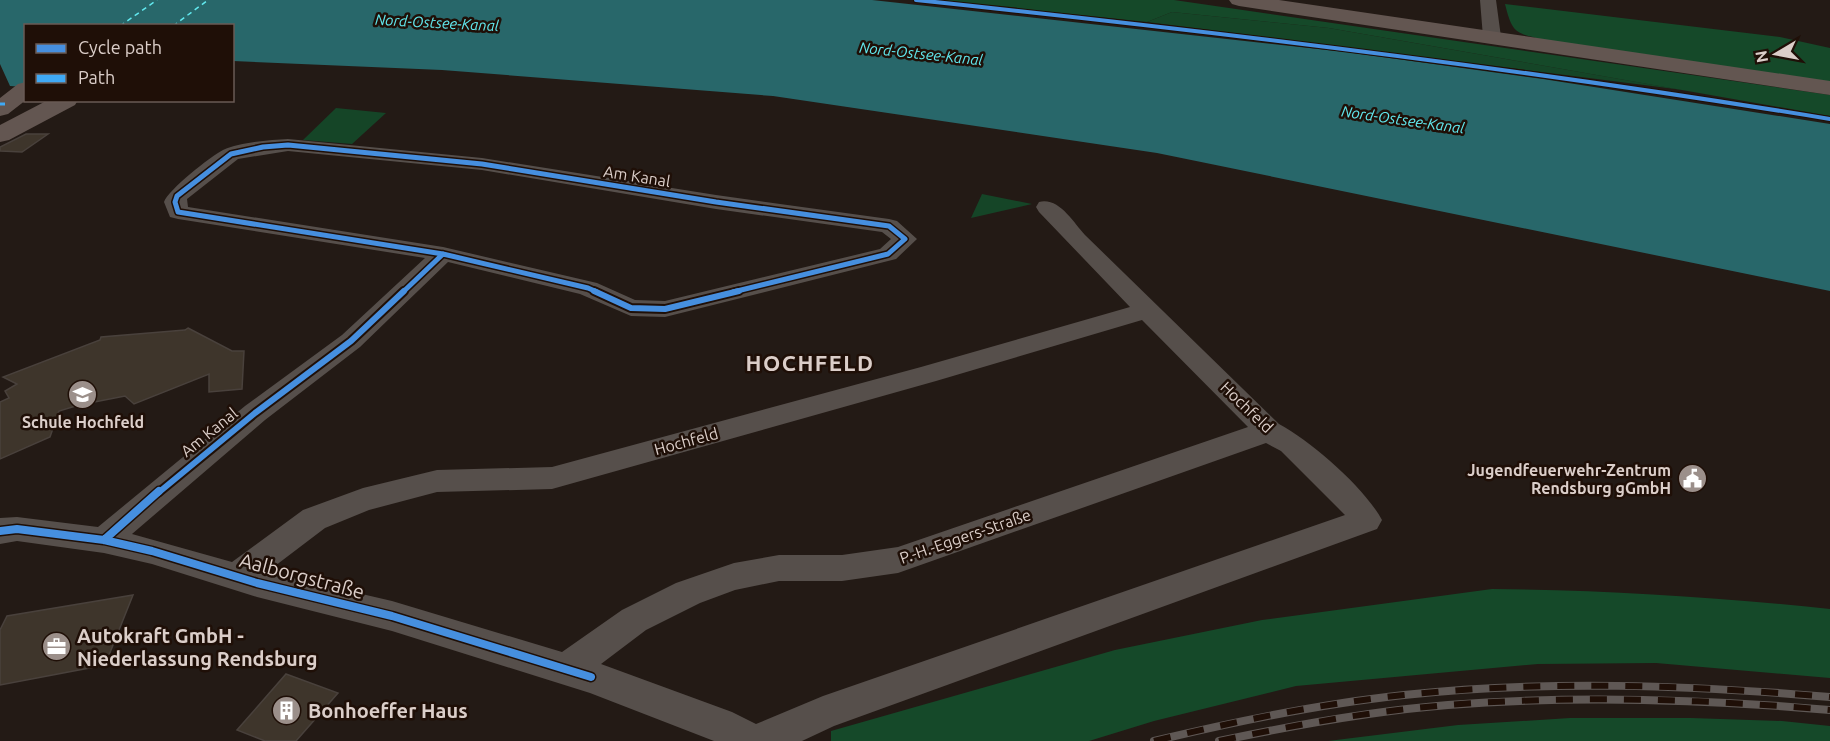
<svg xmlns="http://www.w3.org/2000/svg" width="1830" height="741" font-family="Ubuntu,sans-serif">
	<rect width="100%" height="100%" fill="#231a15"/>
	<!-- green -->
	<path fill="#154527" d="M 1172,12 L 1329,28 L 1683,90 L 1147,22 Z
		M 336,108 L 386,113 L 352,144 L 303,140 Z
		M 982,194 L 1032,204 L 971,218 Z"/>
	<!-- forest -->
	<path fill="#154929" d="M 939,0 L 1174,0 L 1830,95 L 1830,116 L 1329,28 L 1172,12 L 1147,22 Z
		M 1505,4 L 1780,37 L 1830,48 L 1830,82 L 1547,41 C 1516,32 1513,36 1505,4 Z
		M 1492,589 C 1606,590 1717,597 1830,609 L 1830,678 L 1656,663 L 1538,664 L 1296,686 L 1154,721 L 1089,741 L 831,741 L 831,731 L 1115,650 L 1262,620 Z
		M 1570,718 L 1691,718 L 1782,721 L 1830,726 L 1830,741 L 1328,741 L 1458,725 Z"/>
	<!-- water -->
	<path fill="#28676a" d="M 0,0 L 872,0 L 1346,52 L 1543,79 L 1830,124 L 1830,291 L 1157,153 L 773,96 L 442,70 L 233,61 L 232,26 L 26,26 L 25,87 L 10,86 L 0,64 Z"/>
	<g fill="none" stroke-linecap="round" stroke-linejoin="round">
		<!-- ferry -->
		<path stroke="#61e8ee" stroke-width="1.5" stroke-dasharray="5 4" stroke-linecap="butt" d="M 120,26 L 157,0
			M 173,26 L 208,0"/>
	</g>
	<!-- building -->
	<path fill="#3e352b" stroke="#49413c" stroke-width="1.5" d="M 26,134 L 48,134 L 22,152 L 0,151 L 0,147 Z
		M 188,328 L 232,351 L 244,351 L 242,389 L 209,392 L 209,374 L 134,404 L 125,396 L 79,405 L 59,411 L 50,437 L 0,459 L 0,402 L 9,398 L 5,391 L 17,384 L 3,377 L 100,340 L 101,337 L 185,330 Z
		M 133,595 L 105,665 L 0,685 L 0,630 L 7,616 Z
		M 286,674 L 338,693 L 296,741 L 265,741 L 237,730 Z"/>
	<g fill="none" stroke-linecap="round" stroke-linejoin="round">
		<!-- minor -->
		<path fill="#564f4b" fill-rule="evenodd" d="M 1480,0 L 1496,0 L 1501,37 L 1498,41 L 1486,41 L 1483,37 Z
			M 288,139 L 482,158 L 716,195 L 889,219 L 897,221 L 917,239 L 896,259 L 665,317 L 631,316 L 580,294 L 448,262 L 360,347 L 265,420 L 132,534 L 232,562 L 303,510 L 363,488 L 437,470 L 552,467 L 921,367 L 1130,307 L 1039,212 L 1036,207 L 1039,202 C 1059,197 1073,222 1085,235 L 1279,424 C 1312,442 1364,487 1382,520 L 1377,529 L 834,726 L 802,741 L 714,741 L 590,693 L 392,631 L 257,597 L 152,564 L 104,553 L 17,541 L 0,544 L 0,518 L 17,517 L 98,527 L 245,406 L 342,335 L 425,258 L 178,219 L 170,217 L 164,202 C 168,190 211,156 223,150 C 240,142 270,140 288,139 ZM 288,151 L 482,170 L 716,209 L 882,232 L 891,239 L 880,249 L 665,301 L 635,300 L 597,283 L 443,247 L 188,207 L 187,199 L 238,159 ZM 1142,320 L 1248,427 L 898,547 L 842,555 L 779,555 L 734,563 L 676,583 L 622,610 L 562,652 L 392,601 L 267,572 L 325,528 L 369,510 L 437,492 L 552,489 L 936,381 ZM 1266,443 L 1281,451 L 1345,515 L 823,696 L 756,724 L 732,712 L 601,664 L 646,630 L 700,603 L 735,590 L 779,581 L 842,581 L 898,573 Z"/>
		<!-- major -->
		<path fill="#635651" fill-rule="evenodd" d="M 1229,0 L 1279,0 L 1830,81 L 1830,95 L 1239,6 L 1232,4 Z
			M 26,82 L 26,100 L 8,114 L 0,116 L 0,98 L 18,84 Z
			M 48,100 L 78,100 L 75,105 L 9,140 L 0,142 L 0,125 Z"/>
		<defs>
			<path id="rail" d="M 1154,741 C 1237,721 1319,704 1404,695 C 1546,680 1688,685 1830,697
				M 1219,741 C 1295,725 1371,711 1448,705 C 1576,695 1703,699 1830,710"/>
		</defs>
		<!-- rail casing -->
		<use href="#rail" stroke="#5f5855" stroke-width="8"/>
		<!-- rail -->
		<use href="#rail" stroke="#1f0f07" stroke-width="6" stroke-dasharray="17" stroke-linecap="butt"/>
		<!-- quiet -->
		<path stroke="#3fa9f5" stroke-width="3" stroke-dasharray="6 3" stroke-linecap="butt" d="M 0,104 L 5,104"/>
		<defs>
			<path id="cycleway-far3" d="M 916,0 C 1222,32 1527,69 1830,119"/>
			<path id="cycleway-far2" d="M 443,254 L 588,288 L 597,292
				M 443,254 L 178,212 L 175,202 L 177,196 L 231,154 L 263,147 L 288,145 L 482,164 L 716,202 L 889,226 L 905,239 L 888,254 L 733,292
				M 403,292 L 443,254"/>
			<path id="cycleway-far1" d="M 594,291 L 631,308 L 665,309 L 739,291
				M 158,493 L 255,413 L 351,341 L 404,291"/>
			<path id="cycleway" d="M 0,531 L 17,529 L 104,540 L 152,551 L 257,583 L 392,616 L 591,677
				M 104,540 L 159,491"/>
		</defs>
		<!-- cycleway-far3 casing -->
		<use href="#cycleway-far3" stroke="#1f0f07" stroke-width="6"/>
		<!-- cycleway-far2 casing -->
		<use href="#cycleway-far2" stroke="#1f0f07" stroke-width="8"/>
		<!-- cycleway-far1 casing -->
		<use href="#cycleway-far1" stroke="#1f0f07" stroke-width="10"/>
		<!-- cycleway casing -->
		<use href="#cycleway" stroke="#1f0f07" stroke-width="11"/>
		<!-- cycleway-far3 -->
		<use href="#cycleway-far3" stroke="#468fdf" stroke-width="4"/>
		<!-- cycleway-far2 -->
		<use href="#cycleway-far2" stroke="#468fdf" stroke-width="5"/>
		<!-- cycleway-far1 -->
		<use href="#cycleway-far1" stroke="#468fdf" stroke-width="6"/>
		<!-- cycleway -->
		<use href="#cycleway" stroke="#468fdf" stroke-width="8"/>
	</g>
	<!-- icons -->
	<defs>
		<symbol id="school-disc" viewBox="-11 -11 22 22"><circle r="9.5" fill="#9b8f8a" stroke="#1f0f07"/><path d="M0-5L7-2L0 1L-7-2ZM-4 1L0 2.5L4 1V4Q0 6-4 4Z" fill="#fff"/></symbol>
		<symbol id="civic-disc" viewBox="-11 -11 22 22"><circle r="9.5" fill="#9b8f8a" stroke="#1f0f07"/><path d="M-.6-6.5H3V-4.5H.6V-3L4-1V1h2V6H-6V1h2V-1L-.6-3ZM-1.2 2.5V6h2.4V2.5Z" fill="#fff"/></symbol>
		<symbol id="office-disc" viewBox="-11 -11 22 22"><circle r="9.5" fill="#9b8f8a" stroke="#1f0f07"/><path d="M-6-3h4V-5.5h4V-3h4V5H-6ZM-1-4.5V-3h2v-1.5ZM-6 0V1H6V0Z" fill="#fff"/></symbol>
		<symbol id="building-disc" viewBox="-11 -11 22 22"><circle r="9.5" fill="#9b8f8a" stroke="#1f0f07"/><path d="M-4-6H4V6H1V3H-1V6H-4ZM-2.5-4.3h1.7v1.8h-1.7ZM.8-4.3h1.7v1.8H.8ZM-2.5-1h1.7V.8h-1.7ZM.8-1h1.7V.8H.8Z" fill="#fff"/></symbol>
	</defs>
	<g fill-rule="evenodd">
		<use href="#school-disc" x="66" y="378" width="33" height="33"/>
		<use href="#civic-disc" x="1676" y="462" width="33" height="33"/>
		<use href="#office-disc" x="40" y="630" width="33" height="33"/>
		<use href="#building-disc" x="270" y="694" width="33" height="33"/>
	</g>
	<g text-anchor="middle" stroke-width="5" stroke-linejoin="round" paint-order="stroke">
		<!-- far-water labels -->
		<g font-size="15" font-style="italic" fill="#61e8ee" stroke="#1f0f07">
			<text transform="translate(437 23) rotate(3)" y="5">Nord-Ostsee-Kanal</text>
			<text transform="translate(921 54) rotate(6)" y="5">Nord-Ostsee-Kanal</text>
			<text transform="translate(1403 120) rotate(8)" y="5">Nord-Ostsee-Kanal</text>
		</g>
		<!-- street labels -->
		<g font-size="16" fill="#dbcec9" stroke="#1f0f07">
			<text transform="translate(637 176) rotate(9)" y="6">Am Kanal</text>
			<text transform="translate(1247 407) rotate(44)" y="6">Hochfeld</text>
			<text transform="translate(209 432) rotate(-39)" y="6">Am Kanal</text>
			<text transform="translate(686 441) rotate(-15)" y="6">Hochfeld</text>
			<text transform="translate(965 536) rotate(-19)" y="6">P.-H.-Eggers-Straße</text>
		</g>
		<!-- poi labels -->
		<g font-size="16" font-weight="bold" fill="#dbcec9" stroke="#1f0f07">
			<text x="83" y="428">Schule Hochfeld</text>
			<text x="1671" y="476" text-anchor="end">Jugendfeuerwehr-Zentrum<tspan x="1671" dy="18">Rendsburg gGmbH</tspan></text>
		</g>
		<!-- near-street labels -->
		<g font-size="20" fill="#dbcec9" stroke="#1f0f07">
			<text transform="translate(302 576) rotate(15)" y="7">Aalborgstraße</text>
		</g>
		<!-- near-poi labels -->
		<g font-size="20" font-weight="bold" fill="#dbcec9" stroke="#1f0f07" text-anchor="start">
			<text x="77" y="643">Autokraft GmbH -<tspan x="77" dy="23">Niederlassung Rendsburg</tspan></text>
			<text x="308" y="718">Bonhoeffer Haus</text>
		</g>
		<!-- district labels -->
		<g font-size="22" font-weight="bold" letter-spacing="1.5" fill="#dbcec9" stroke="#1f0f07">
			<text x="810" y="371">HOCHFELD</text>
		</g>
	</g>
	<!-- legend -->
	<rect x="24" y="24" width="210" height="78" fill="#1f0f07" stroke="#6a5b55" stroke-width="1.5"/>
	<rect x="36" y="44" width="30" height="9" fill="#468fdf" stroke="#6a5b55" stroke-width="1.5"/>
	<text x="78" y="54" font-size="18" fill="#dbcec9">Cycle path</text>
	<rect x="36" y="74" width="30" height="9" fill="#3fa9f5" stroke="#6a5b55" stroke-width="1.5"/>
	<text x="78" y="84" font-size="18" fill="#dbcec9">Path</text>
	<!-- north arrow -->
	<g transform="translate(1776 54) rotate(260)" stroke="#1f0f07" stroke-width="4.5" paint-order="stroke">
	<path d="M0-4.5L10 22L0 15L-10 22Z" fill="#dbcec9"/>
	<text y="-9" font-size="16" font-weight="bold" text-anchor="middle" fill="#dbcec9">N</text>
	</g>
</svg>
